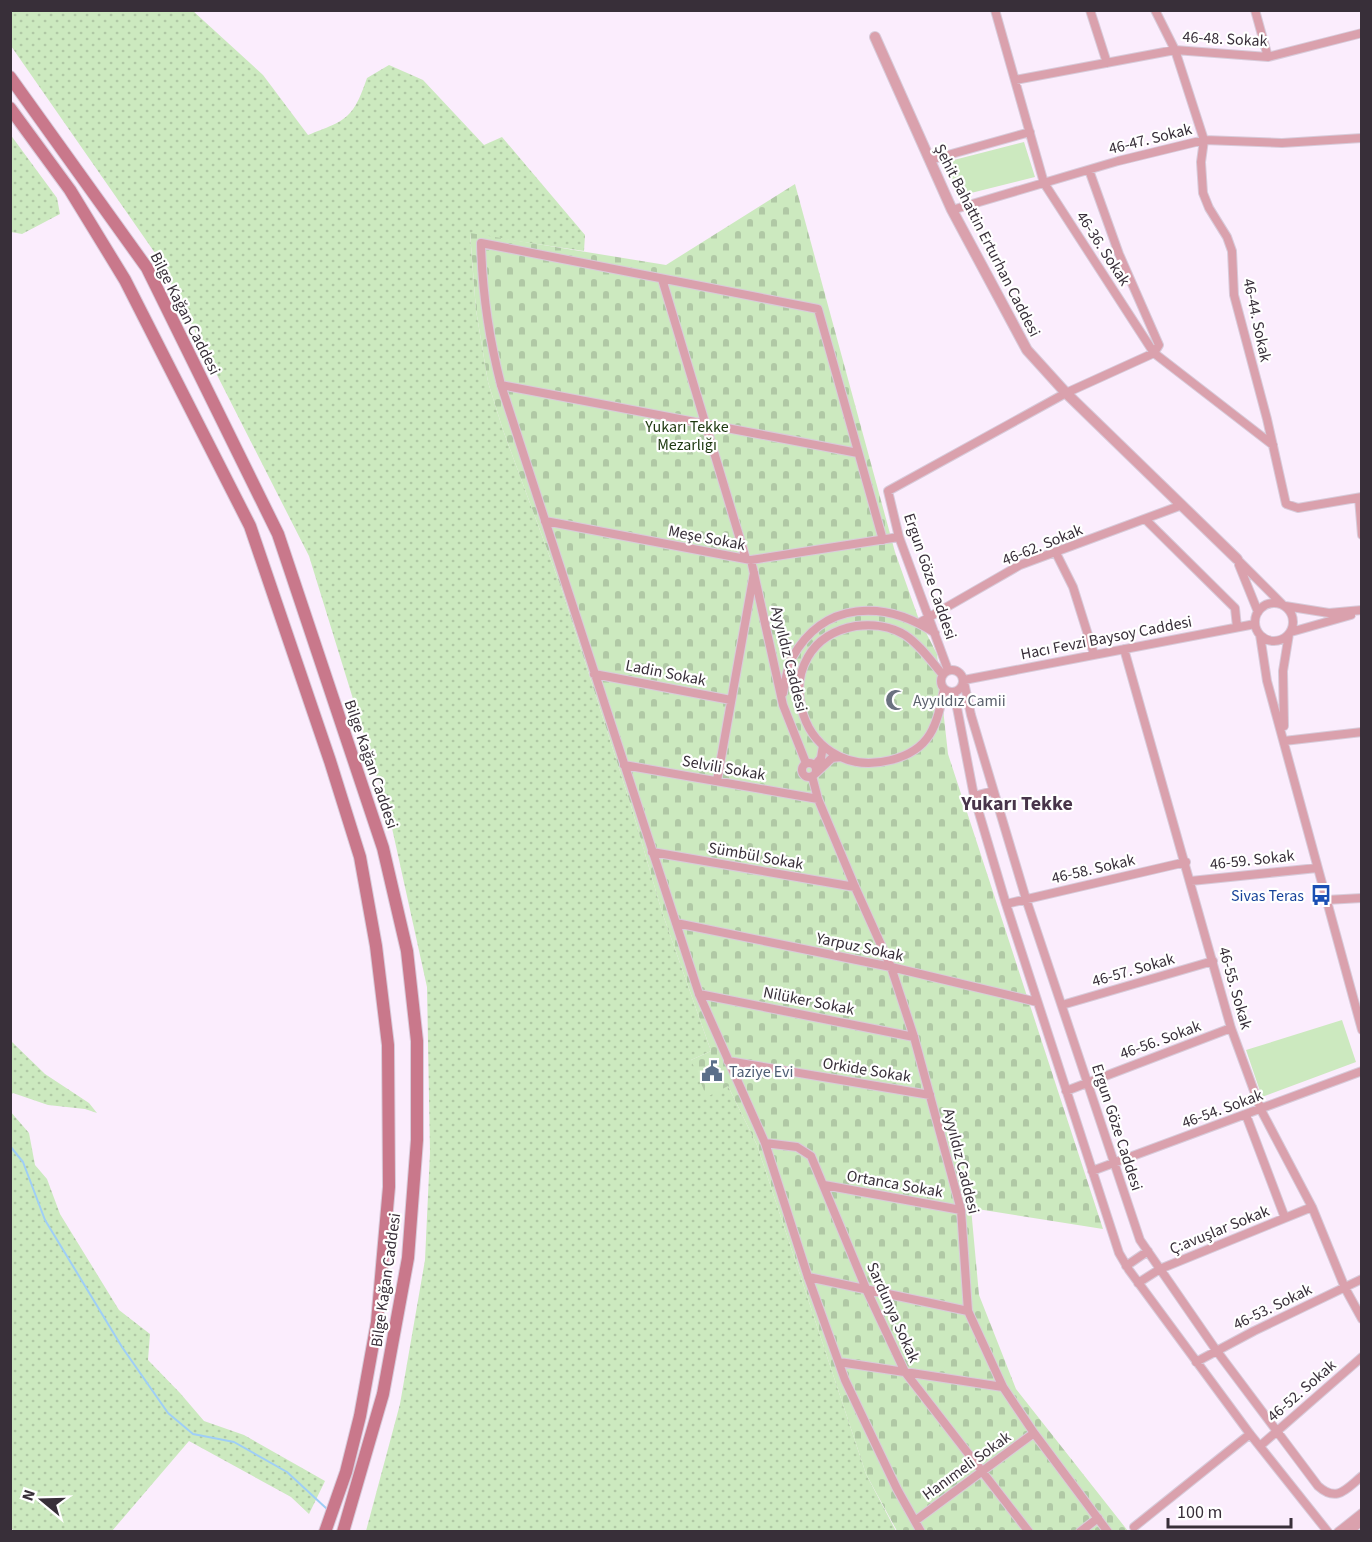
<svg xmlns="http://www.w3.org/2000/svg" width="1372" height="1542" font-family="'Source Sans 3',sans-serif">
	<defs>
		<pattern id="grass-dots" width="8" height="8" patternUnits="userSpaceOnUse" patternTransform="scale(1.5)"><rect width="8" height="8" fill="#cce9bf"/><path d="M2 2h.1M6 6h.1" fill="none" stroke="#b0c8a5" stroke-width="1.8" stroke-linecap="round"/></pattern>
		<pattern id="cemetery-stones" width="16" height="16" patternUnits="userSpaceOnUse" patternTransform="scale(1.5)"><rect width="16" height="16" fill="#cce9bf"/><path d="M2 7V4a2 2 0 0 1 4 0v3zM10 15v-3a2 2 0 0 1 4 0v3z" fill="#b0c8a5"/></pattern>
	</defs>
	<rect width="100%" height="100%" fill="#fbedfd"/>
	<!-- grass -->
	<path fill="url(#grass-dots)" d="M 10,11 L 193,11 L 263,75 L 308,135 C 347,120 353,119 367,78 L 389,65 L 423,80 L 484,145 L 502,137 L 585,235 L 584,251 L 470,234 L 476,310 L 488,382 L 503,430 L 562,590 L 632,809 L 662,912 L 711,1051 L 691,1060 L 728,1086 L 757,1145 L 866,1474 L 896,1531 L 366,1531 L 400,1404 L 425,1260 L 430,1152 L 427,987 L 390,819 L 309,556 L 155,253 L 11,46 Z
		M 10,134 L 57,198 L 60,214 L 22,234 L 11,232 Z
		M 11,1041 L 45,1074 L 89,1103 L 97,1113 L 85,1109 L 48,1105 L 13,1093 L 11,1095 Z
		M 10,1111 L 29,1133 L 35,1165 L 47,1179 L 60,1214 L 119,1310 L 150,1334 L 148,1360 L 180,1393 L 204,1421 L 244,1435 L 325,1481 L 309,1514 L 291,1497 L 189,1441 L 112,1531 L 15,1532 L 11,1528 Z"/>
	<!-- cemetery -->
	<path fill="url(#cemetery-stones)" d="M 795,184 L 895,552 L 918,617 L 937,654 L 948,754 L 1103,1229 L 971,1208 L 979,1295 L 1016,1389 L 1128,1531 L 897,1531 L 866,1474 L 757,1145 L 728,1086 L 707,1097 L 691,1060 L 711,1051 L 662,912 L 632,809 L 562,590 L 503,430 L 488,382 L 476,310 L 470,233 L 666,265 Z"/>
	<!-- green -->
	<path fill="#cce9bf" d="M 1024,142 L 1035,177 L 959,196 L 946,162 Z
		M 1342,1020 L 1356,1062 L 1262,1097 L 1246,1050 Z"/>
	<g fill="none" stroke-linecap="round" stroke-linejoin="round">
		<!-- stream -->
		<path stroke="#9fcef6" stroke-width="2" d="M 10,1146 L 23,1162 L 45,1220 L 122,1347 L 168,1413 L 193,1434 L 234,1442 L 287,1472 L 327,1509"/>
		<defs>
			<path id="minor" d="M 995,10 L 1044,183 L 1154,353 L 1273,445
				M 1090,10 L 1107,63
				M 1155,10 L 1175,50 L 1204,140 L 1201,162 L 1203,193 L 1209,208 L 1227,237 L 1232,251 L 1234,295 L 1267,419 L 1286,504 L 1298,508 L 1362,497
				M 1255,10 L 1268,57
				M 1015,80 L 1175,50 L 1268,57 L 1362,33
				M 930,160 L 1030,132
				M 952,210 L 1118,161 L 1204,140 L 1282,143 L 1362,138
				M 662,279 L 746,559
				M 501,385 L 858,453
				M 1359,498 L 1362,535
				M 1145,519 L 1235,608 L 1237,627
				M 545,521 L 751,560 L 899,537
				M 883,540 L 818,309 L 481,243 C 482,292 489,338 501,385 L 699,994 L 765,1143 L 808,1277 L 845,1380 L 897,1489 L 921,1532
				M 1056,553 L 1073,587 L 1094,654
				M 1237,559 L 1282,604
				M 751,560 L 783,705 L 806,763
				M 1239,565 L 1258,612
				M1255 622a19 19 0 1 1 38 0a19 19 0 1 1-38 0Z
				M 1285,606 L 1329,613 L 1362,610
				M 919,623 L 1020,565 L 1182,505
				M 1291,632 L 1351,615
				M 1260,635 L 1267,681 L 1362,1030
				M 1124,649 L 1231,1028 L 1261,1110 L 1312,1207 L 1345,1288 L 1362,1319
				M941 681a11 11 0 1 1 22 0a11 11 0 1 1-22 0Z
				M 948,670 L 899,537 L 888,491 L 1066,393 L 1154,353 L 1159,345 L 1119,254 L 1089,170
				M 594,674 L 731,700
				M 943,675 C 931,661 920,645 905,635 C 891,626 872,624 856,626 C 761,642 794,785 891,760 C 931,750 937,725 944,689
				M 964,680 L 1255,624
				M 964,682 L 971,715 L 1026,899 L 1140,1240 L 1216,1350 L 1318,1486 C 1337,1503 1346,1489 1362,1476
				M 954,692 L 974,796 L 1006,904 L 1119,1253 L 1129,1270 L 1250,1434 L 1328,1532
				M 783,693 C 785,682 787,668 792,658 C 824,600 885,600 935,633
				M 1284,726 L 1283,671 L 1289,634
				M 1284,741 L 1362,732
				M802 770a7 7 0 1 1 14 0a7 7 0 1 1-14 0Z
				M 624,765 L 818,799
				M 815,765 L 821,758 L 823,746
				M 816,773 L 832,758 L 840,757
				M 812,776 L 818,799 L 855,887 L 891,967 L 914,1037 L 961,1210 L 968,1311 L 1003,1387 L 1034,1433 L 1108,1532
				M 717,781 L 754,573
				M 974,796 L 993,791
				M 652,852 L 855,887
				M 1191,881 L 1317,868
				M 1326,900 L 1362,898
				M 1006,904 L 1186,862
				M 676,923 L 891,967 L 1037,1002
				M 699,994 L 914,1037
				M 1062,1005 L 1213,961
				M 728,1061 L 930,1095
				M 1066,1091 L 1231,1028
				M 1246,1115 L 1285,1218
				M 765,1143 L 797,1147 L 811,1156 L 867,1291 L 905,1372 L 1029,1532
				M 1092,1171 L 1362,1071
				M 824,1185 L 961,1210
				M 1126,1266 L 1148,1251
				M 808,1277 L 968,1311
				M 1138,1283 L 1160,1269 L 1312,1207
				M 839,1362 L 1003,1387
				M 1196,1362 L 1254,1331 L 1362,1279
				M 1260,1446 L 1362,1357
				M 915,1521 L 1034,1433
				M 1134,1527 L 1250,1434
				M 1080,1532 L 1098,1518
				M 1338,1532 L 1362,1513
				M 1349,1532 L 1362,1521"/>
			<path id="tertiary" d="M 875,37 L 952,210 L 1027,350 L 1066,393 L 1237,559"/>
			<path id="secondary" d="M 10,77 L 147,268 L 278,534 L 383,848 L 407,951 L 417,1041 L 417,1140 L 408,1258 L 383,1394 L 343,1532
				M 10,108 L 70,190 L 125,280 L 250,526 L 330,761 L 360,857 L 376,946 L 388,1045 L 389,1187 L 377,1322 L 360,1416 L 346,1472 L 325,1532"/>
		</defs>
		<!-- minor casing -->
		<use href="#minor" stroke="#d8cbda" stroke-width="10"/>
		<!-- tertiary casing -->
		<use href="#tertiary" stroke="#d8cbda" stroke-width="12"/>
		<!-- secondary casing -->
		<use href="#secondary" stroke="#d8cbda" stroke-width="14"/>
		<!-- minor -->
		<use href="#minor" stroke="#daa1ad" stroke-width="8"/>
		<!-- tertiary -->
		<use href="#tertiary" stroke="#daa1ad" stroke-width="10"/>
		<!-- secondary -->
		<use href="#secondary" stroke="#c9788b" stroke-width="12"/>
	</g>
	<!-- icons -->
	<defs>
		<symbol id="mosque-bare" viewBox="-9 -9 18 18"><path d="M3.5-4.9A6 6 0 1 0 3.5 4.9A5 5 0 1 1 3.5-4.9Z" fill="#6b7280" stroke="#fff" stroke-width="2.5" paint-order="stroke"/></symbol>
		<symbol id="bus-bare" viewBox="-9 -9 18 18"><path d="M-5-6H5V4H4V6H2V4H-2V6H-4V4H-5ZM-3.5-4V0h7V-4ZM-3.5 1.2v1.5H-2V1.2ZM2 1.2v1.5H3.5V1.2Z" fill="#1a4fb4" stroke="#fff" stroke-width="2.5" paint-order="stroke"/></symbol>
		<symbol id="civic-bare" viewBox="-9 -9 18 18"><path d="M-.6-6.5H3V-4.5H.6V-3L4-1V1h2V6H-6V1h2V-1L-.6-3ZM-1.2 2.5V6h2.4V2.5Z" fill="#5c6f8a" stroke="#fff" stroke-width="2.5" paint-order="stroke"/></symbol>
	</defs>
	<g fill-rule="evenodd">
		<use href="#mosque-bare" x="881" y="685" width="30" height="30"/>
		<use href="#bus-bare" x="1306" y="880" width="30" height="30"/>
		<use href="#civic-bare" x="697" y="1056" width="30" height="30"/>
	</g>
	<g text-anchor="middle" stroke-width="4.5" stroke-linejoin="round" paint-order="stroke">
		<!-- street labels -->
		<g font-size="16" fill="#382f39" stroke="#fff">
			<text transform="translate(1225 38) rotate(3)" y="6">46-48. Sokak</text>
			<text transform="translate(1150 138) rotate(-14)" y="6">46-47. Sokak</text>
			<text transform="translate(988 240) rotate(63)" y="6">Şehit Bahattin Erturhan Caddesi</text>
			<text transform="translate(1104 248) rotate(57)" y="6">46-36. Sokak</text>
			<text transform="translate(186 313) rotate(63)" y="6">Bilge Kağan Caddesi</text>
			<text transform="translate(1258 320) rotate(78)" y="6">46-44. Sokak</text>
			<text transform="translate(707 537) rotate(11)" y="6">Meşe Sokak</text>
			<text transform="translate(1042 544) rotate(-22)" y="6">46-62. Sokak</text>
			<text transform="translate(931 576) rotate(71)" y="6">Ergun Göze Caddesi</text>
			<text transform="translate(1106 637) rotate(-11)" y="6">Hacı Fevzi Baysoy Caddesi</text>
			<text transform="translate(790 659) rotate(76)" y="6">Ayyıldız Caddesi</text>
			<text transform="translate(666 672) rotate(11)" y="6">Ladin Sokak</text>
			<text transform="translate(372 764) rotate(71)" y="6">Bilge Kağan Caddesi</text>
			<text transform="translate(724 767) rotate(10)" y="6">Selvili Sokak</text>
			<text transform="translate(756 855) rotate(10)" y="6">Sümbül Sokak</text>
			<text transform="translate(1252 859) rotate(-6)" y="6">46-59. Sokak</text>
			<text transform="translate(1093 868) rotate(-13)" y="6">46-58. Sokak</text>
			<text transform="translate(860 946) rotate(12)" y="6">Yarpuz Sokak</text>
			<text transform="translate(1133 969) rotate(-16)" y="6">46-57. Sokak</text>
			<text transform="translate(1236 988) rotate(74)" y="6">46-55. Sokak</text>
			<text transform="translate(809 1000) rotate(11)" y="6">Nilüker Sokak</text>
			<text transform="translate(1160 1039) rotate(-20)" y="6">46-56. Sokak</text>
			<text transform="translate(867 1069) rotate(9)" y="6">Orkide Sokak</text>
			<text transform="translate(1222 1108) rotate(-20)" y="6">46-54. Sokak</text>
			<text transform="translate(1118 1127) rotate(72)" y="6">Ergun Göze Caddesi</text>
			<text transform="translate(962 1161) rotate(76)" y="6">Ayyıldız Caddesi</text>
			<text transform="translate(895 1183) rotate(10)" y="6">Ortanca Sokak</text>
			<text transform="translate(1219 1229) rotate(-22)" y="6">Ç:avuşlar Sokak</text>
			<text transform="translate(385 1280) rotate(-82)" y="6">Bilge Kağan Caddesi</text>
			<text transform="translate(1272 1306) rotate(-26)" y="6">46-53. Sokak</text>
			<text transform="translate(894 1312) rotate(66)" y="6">Sardunya Sokak</text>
			<text transform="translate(1301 1390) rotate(-41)" y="6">46-52. Sokak</text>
			<text transform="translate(966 1465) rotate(-36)" y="6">Hanımeli Sokak</text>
		</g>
		<!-- park labels -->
		<g font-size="16" fill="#1d380f" stroke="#fff">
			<text x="687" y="432">Yukarı Tekke<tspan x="687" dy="18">Mezarlığı</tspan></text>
		</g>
		<!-- worship labels -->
		<g font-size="16" fill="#5b616d" stroke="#fff" text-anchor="start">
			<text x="913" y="706">Ayyıldız Camii</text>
		</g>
		<!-- transit labels -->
		<g font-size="16" fill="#164399" stroke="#fff" text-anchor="end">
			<text x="1304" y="901">Sivas Teras</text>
		</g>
		<!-- service labels -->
		<g font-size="16" fill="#4e5e75" stroke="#fff" text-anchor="start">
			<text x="729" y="1077">Taziye Evi</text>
		</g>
		<!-- quarter labels -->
		<g font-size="20" font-weight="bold" fill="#48354a" stroke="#fff">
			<text x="1017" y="810">Yukarı Tekke</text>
		</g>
	</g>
	<!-- border -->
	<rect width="1372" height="1542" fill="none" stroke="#382f39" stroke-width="24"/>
	<!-- north arrow -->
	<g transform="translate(42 1500) rotate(289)" stroke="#ffffff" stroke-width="4.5" paint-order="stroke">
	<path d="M0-4.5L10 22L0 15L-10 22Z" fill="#382f39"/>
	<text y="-9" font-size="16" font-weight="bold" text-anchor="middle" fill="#382f39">N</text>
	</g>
	<!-- scale -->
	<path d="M1168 1518v9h123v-9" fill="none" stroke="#382f39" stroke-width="3"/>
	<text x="1177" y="1518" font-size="18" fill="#382f39" stroke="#ffffff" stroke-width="4.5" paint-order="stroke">100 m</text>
</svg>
